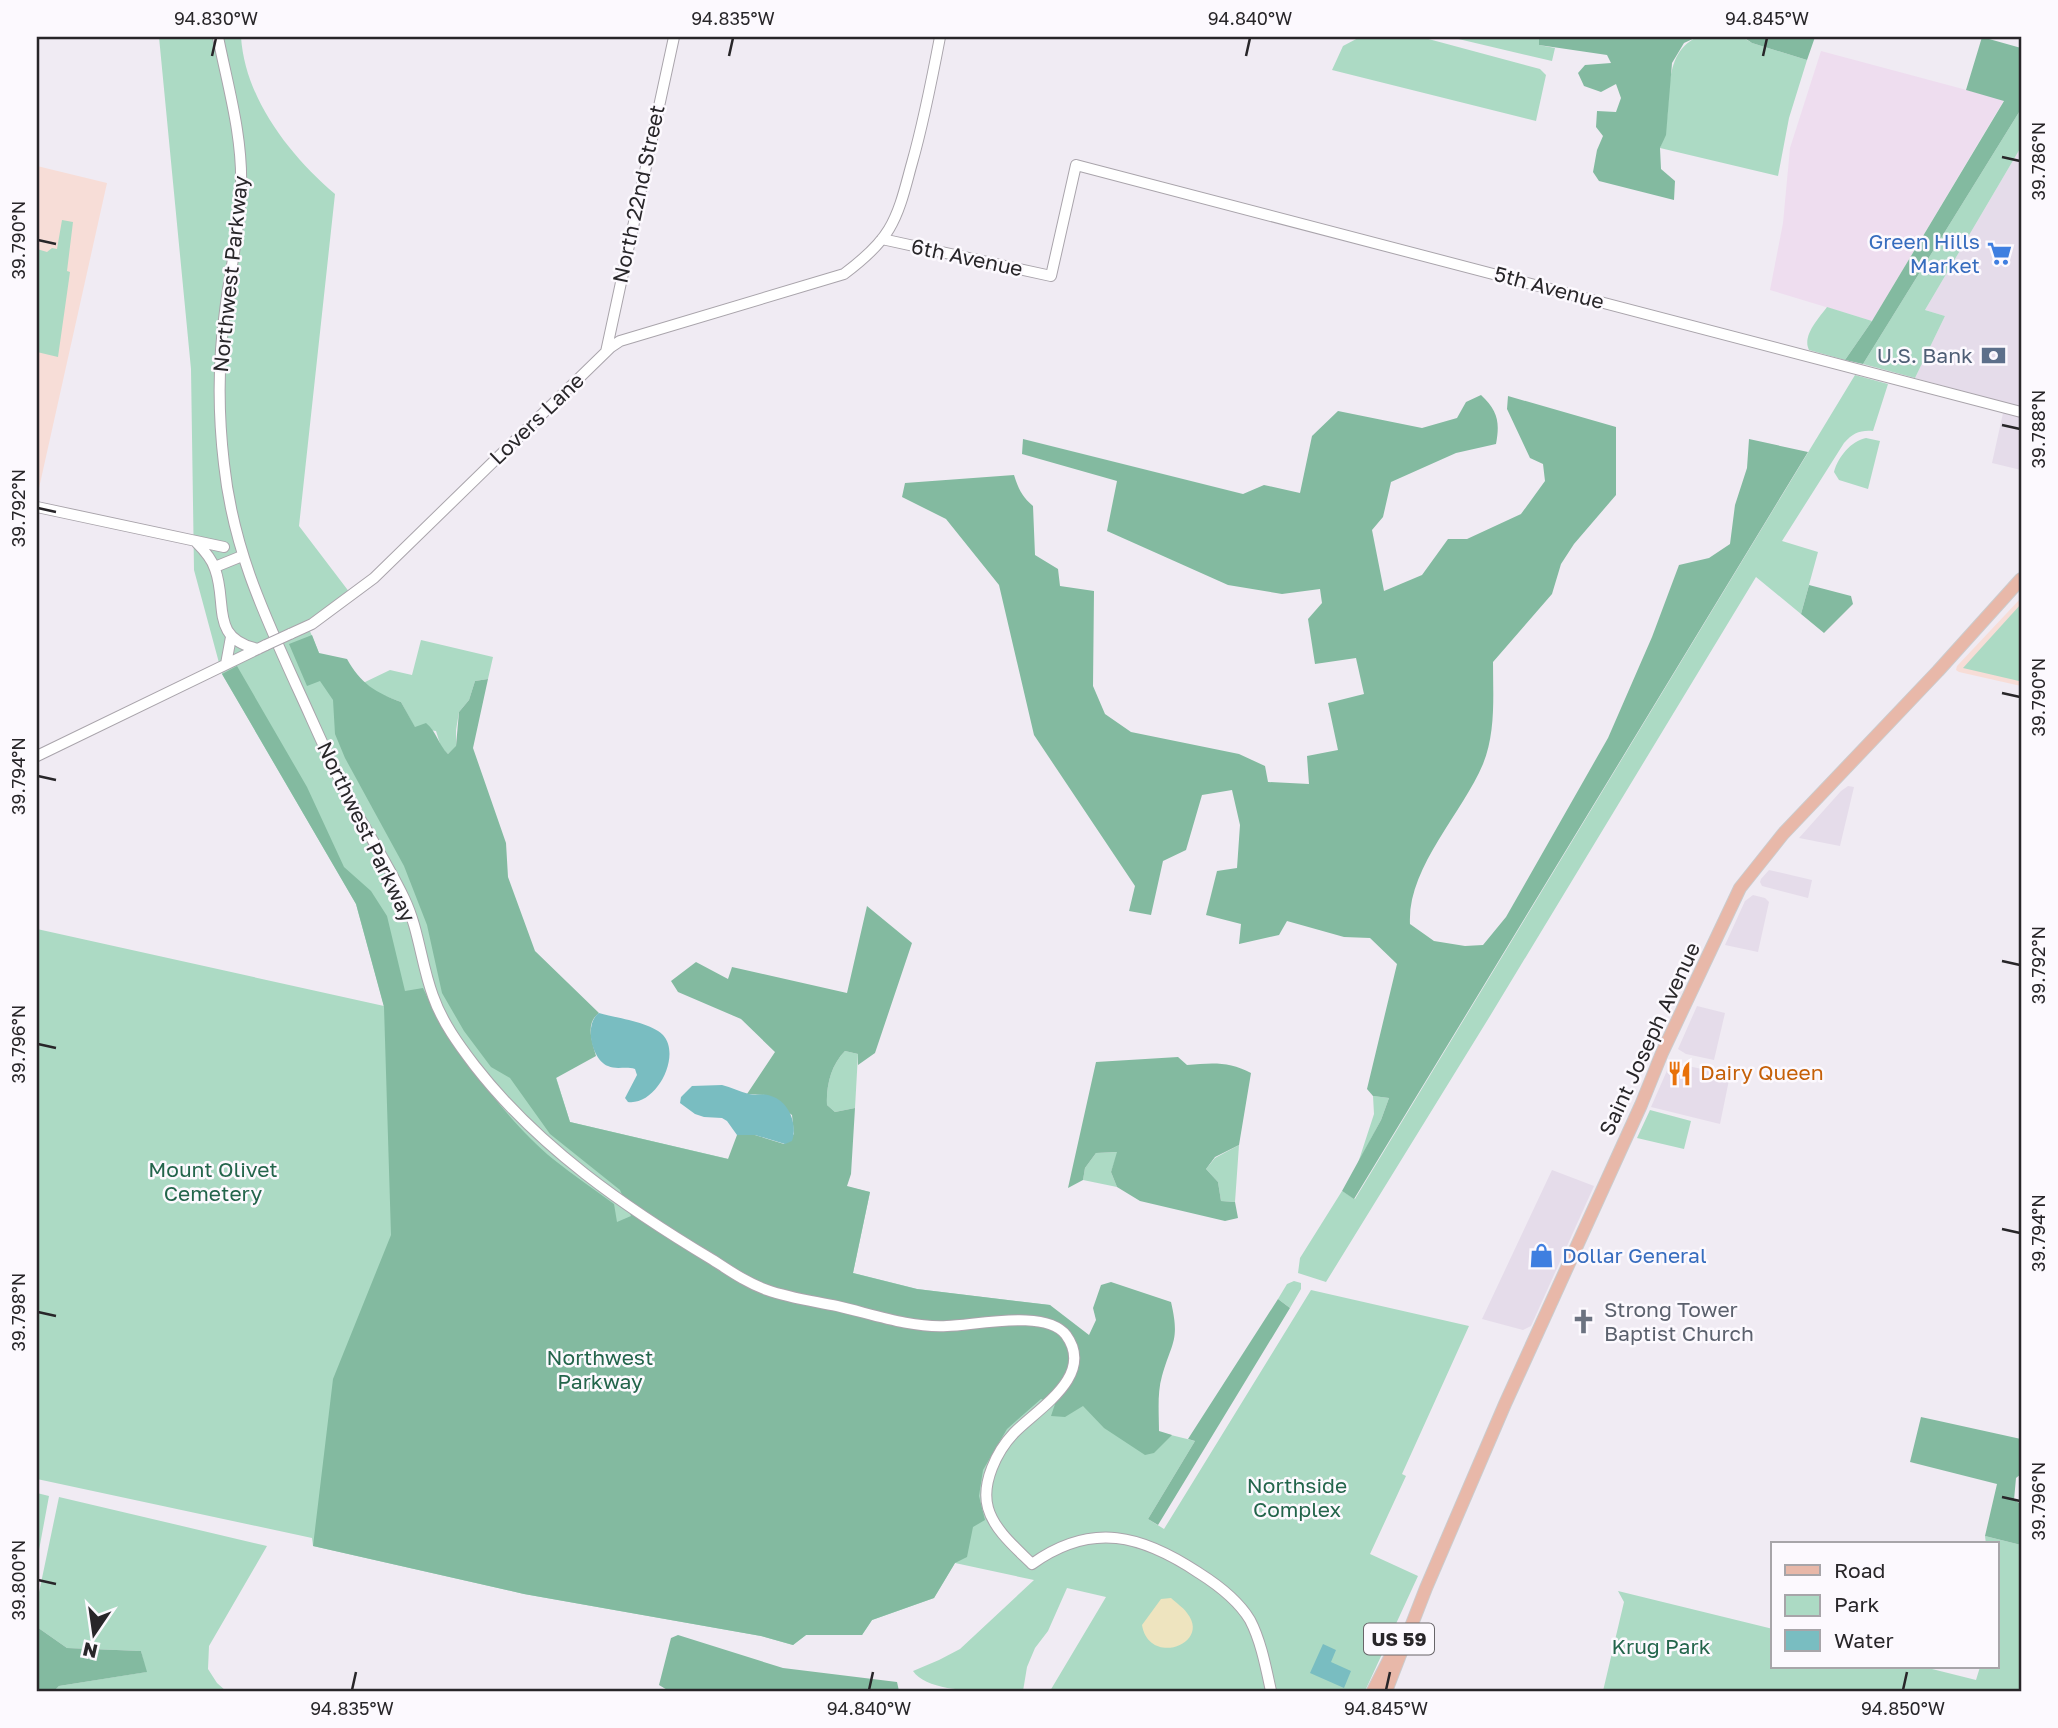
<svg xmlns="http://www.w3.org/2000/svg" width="2058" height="1728" font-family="'Golos Text',sans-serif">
	<rect width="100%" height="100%" fill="#f0ebf3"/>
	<!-- built -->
	<path fill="#e5dcea" d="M 2021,147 L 2021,407 L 1915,378 L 1945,316 L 1925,310 Z
		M 2003,413 L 2021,418 L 2021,470 L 1992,463 Z
		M 1848,786 L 1854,787 L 1840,846 L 1799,838 L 1841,791 Z
		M 1769,870 L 1812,880 L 1808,898 L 1762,886 L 1760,882 L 1761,879 Z
		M 1753,895 L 1765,898 L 1769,902 L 1758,952 L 1725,945 L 1745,901 Z
		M 1697,1006 L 1725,1013 L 1714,1060 L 1686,1054 L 1678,1049 Z
		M 1674,1063 L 1730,1075 L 1720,1124 L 1651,1107 L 1669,1066 Z
		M 1552,1170 L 1594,1186 L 1531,1326 L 1523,1330 L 1482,1319 Z"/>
	<!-- industrial -->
	<path fill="#eeddef" d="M 1821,51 L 2004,100 L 1872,321 L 1770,290 L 1783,223 L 1790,148 Z"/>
	<!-- education -->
	<path fill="#f7ddd7" d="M 37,166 L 107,183 L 37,497 Z
		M 2021,598 L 2021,686 L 1959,672 L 1956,670 L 1957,666 Z"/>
	<!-- green -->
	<path fill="#acdac4" d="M 159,37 L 241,37 C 245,98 289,155 335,194 L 299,526 L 350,593 L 307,624 L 319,653 L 486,852 L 570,1122 L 870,1192 L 853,1273 L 917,1289 L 1050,1305 L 1131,1425 L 1195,1441 L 1148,1519 L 1164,1529 L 1311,1290 L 1469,1326 L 1402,1474 L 1406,1476 L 1370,1554 L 1418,1576 L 1365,1691 L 1050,1691 L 1106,1597 L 1067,1588 L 1048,1631 L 1035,1648 L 1027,1667 L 1023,1691 C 995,1691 929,1695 913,1671 L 939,1660 L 960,1649 L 1034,1580 L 955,1563 L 934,1598 L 872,1620 L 862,1635 L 806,1635 L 793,1645 L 761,1636 L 524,1594 L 313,1546 L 312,1538 L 37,1479 L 37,929 L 384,1006 L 356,904 L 222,674 L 194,570 L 191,369 Z
		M 1360,37 L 1421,37 L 1540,69 L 1546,75 L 1536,121 L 1332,70 L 1343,46 Z
		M 1450,37 L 1539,37 L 1539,45 L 1555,48 L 1552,61 Z
		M 1697,37 L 1742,37 L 1752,43 L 1807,60 L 1789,118 L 1778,176 L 1660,148 C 1677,111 1656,57 1697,37 Z
		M 2021,109 L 2021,147 L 1925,310 L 1945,316 L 1915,378 L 1863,364 Z
		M 62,220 L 73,222 L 67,271 L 70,272 L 58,357 L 37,352 L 37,249 L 47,252 L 52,248 L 57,249 Z
		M 1827,307 L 1872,321 L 1845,360 L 1809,350 C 1802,336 1818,319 1827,307 Z
		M 1855,375 L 1888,384 L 1873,431 C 1860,430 1853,433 1844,443 L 1782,541 L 1818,552 L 1801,614 L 1756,577 L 1490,1016 L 1326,1282 L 1298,1273 L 1300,1258 L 1342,1191 L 1355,1199 Z
		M 1866,438 L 1880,441 L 1868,489 L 1839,480 L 1834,472 C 1838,457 1851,441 1866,438 Z
		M 2021,604 L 2021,671 L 2019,681 L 1963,668 Z
		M 421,640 L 493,657 L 488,679 L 475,681 L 469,700 L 459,712 L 456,730 L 456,747 L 448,754 L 441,747 L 436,731 L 415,728 L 401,702 L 377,693 L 363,683 L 390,670 L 412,675 Z
		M 845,1051 L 858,1054 L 855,1108 L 835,1112 L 827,1105 C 826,1086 831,1065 845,1051 Z
		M 1373,1096 L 1389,1098 L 1381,1120 L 1358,1163 L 1374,1114 Z
		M 1650,1110 L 1691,1121 L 1684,1149 L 1637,1138 Z
		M 1239,1145 L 1235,1202 L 1221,1201 L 1218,1182 L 1206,1169 L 1215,1158 Z
		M 1118,1152 L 1111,1172 L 1117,1187 L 1083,1180 L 1085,1168 L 1096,1153 Z
		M 1294,1281 L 1301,1283 L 1301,1289 L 1290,1308 L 1278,1299 L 1287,1284 Z
		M 37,1493 L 49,1496 L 37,1561 Z
		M 59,1497 L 267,1546 L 209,1646 L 208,1669 L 217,1683 L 226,1691 L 54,1691 L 59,1686 L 146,1672 L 141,1651 L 67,1648 L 37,1627 L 37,1602 Z
		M 1985,1536 L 2021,1545 L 2021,1691 L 1603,1691 L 1624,1602 L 1618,1591 L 1773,1629 L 1773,1667 L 1924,1667 L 1976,1680 L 1980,1667 L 1997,1667 L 1997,1544 L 1986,1544 Z"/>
	<!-- forest -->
	<path fill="#83baa0" d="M 1539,37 L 1697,37 L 1684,43 L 1672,63 L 1666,135 L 1660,148 L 1661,169 L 1675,181 L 1674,200 L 1599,181 L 1593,172 L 1597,150 L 1603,136 L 1596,127 L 1597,111 L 1616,112 L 1621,98 L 1616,84 L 1601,92 L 1584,86 L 1578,73 L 1585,65 L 1611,63 L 1607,55 L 1539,45 Z
		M 1743,37 L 1742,37 L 1815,37 L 1807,60 L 1752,43 Z
		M 1982,37 L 2021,48 L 2021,109 L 1863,364 L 1845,360 L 1872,321 L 2004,101 L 1966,90 Z
		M 1481,395 C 1498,411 1500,422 1496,444 L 1456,453 L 1391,482 L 1383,517 L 1372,530 L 1384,591 L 1422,575 L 1448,539 L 1467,539 L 1521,514 L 1545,481 L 1543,464 L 1530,458 L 1507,409 L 1508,396 L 1616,427 L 1616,495 L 1574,544 L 1561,564 L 1552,594 L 1493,662 C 1493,695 1496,732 1483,764 C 1462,814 1407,868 1410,924 L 1434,941 L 1465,946 L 1483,945 L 1506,917 L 1608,738 L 1652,637 L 1679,565 L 1709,558 L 1730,544 L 1735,505 L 1747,468 L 1749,439 L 1808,452 L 1354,1199 L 1342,1191 L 1381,1120 L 1389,1098 L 1373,1096 L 1367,1089 L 1397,964 L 1370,938 L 1344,937 L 1287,921 L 1279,935 L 1239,944 L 1241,924 L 1206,915 L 1217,871 L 1237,868 L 1240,825 L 1232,790 L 1202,795 L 1186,850 L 1163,861 L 1151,915 L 1129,911 L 1135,886 L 1034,735 L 999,585 L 946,519 L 902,497 L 905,483 L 1014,475 C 1018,488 1022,497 1033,506 L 1035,555 L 1058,569 L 1060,586 L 1094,591 L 1093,686 L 1105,714 L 1131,732 L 1239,754 L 1265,766 L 1268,782 L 1309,784 L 1307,756 L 1338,750 L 1328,703 L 1364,694 L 1356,658 L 1315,664 L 1308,619 L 1322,603 L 1320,589 L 1282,594 L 1228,585 L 1107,531 L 1117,481 L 1022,454 L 1023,439 L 1243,494 L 1264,485 L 1300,493 L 1312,436 L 1338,411 L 1422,428 L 1457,418 L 1466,402 Z
		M 1809,585 L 1851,596 L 1853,604 L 1824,633 L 1801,614 Z
		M 312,635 L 319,653 L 347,659 C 360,683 376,693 401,702 L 415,727 L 426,723 C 437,732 438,744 448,754 L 456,746 L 459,712 L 469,700 L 475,681 L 488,679 L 473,748 L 506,843 L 508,877 L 535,951 L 599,1013 C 585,1023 592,1041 596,1056 L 556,1078 L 570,1122 L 728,1159 L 737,1135 L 755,1135 L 784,1144 L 794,1134 L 792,1115 L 765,1095 L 747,1094 L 775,1052 L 741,1019 L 678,992 L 671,981 L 696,962 L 728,979 L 732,967 L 847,993 L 867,906 L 912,943 L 875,1053 L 858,1065 L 858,1054 L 845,1051 C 831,1065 826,1086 827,1105 L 835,1112 L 855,1108 L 851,1174 L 847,1186 L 870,1192 L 853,1273 L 917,1289 L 1050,1305 L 1089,1335 L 1096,1320 L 1093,1308 L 1101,1285 L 1111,1282 L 1171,1302 C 1180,1341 1172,1341 1162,1376 C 1157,1393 1159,1414 1159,1431 L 1172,1435 L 1154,1453 L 1145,1455 L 1104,1428 L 1083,1406 L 1065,1417 L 1051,1416 L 1055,1404 L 1041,1399 L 1007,1429 L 983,1470 L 979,1496 L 985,1520 L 973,1527 L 967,1557 L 955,1563 L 934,1598 L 872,1620 L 862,1635 L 806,1635 L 793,1645 L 761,1636 L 524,1594 L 313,1546 L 333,1379 L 391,1235 L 384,1007 L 356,904 L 222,674 L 237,666 L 307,787 L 344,867 L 371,891 L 387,916 L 405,991 L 423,988 C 449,1044 506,1120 553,1159 C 573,1175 594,1189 614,1204 L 617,1222 L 631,1216 L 620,1190 L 550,1134 L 510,1078 L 491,1067 L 464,1031 L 442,993 L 427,925 L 404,866 L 345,758 L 335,734 L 333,700 L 320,681 L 307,686 L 289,644 Z
		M 1178,1057 L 1187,1065 C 1211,1063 1229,1061 1251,1073 L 1239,1145 L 1215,1157 L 1206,1169 L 1218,1182 L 1221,1201 L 1235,1202 L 1238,1218 L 1225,1221 L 1140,1201 L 1117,1187 L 1111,1172 L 1117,1152 L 1096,1153 L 1085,1168 L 1083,1180 L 1068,1188 L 1096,1062 Z
		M 1278,1299 L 1290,1308 L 1158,1525 L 1148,1519 L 1195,1441 L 1188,1439 Z
		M 1921,1417 L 2021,1439 L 2021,1474 L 2016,1478 L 2014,1500 L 2021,1504 L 2021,1545 L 1985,1536 L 1997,1484 L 1910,1462 Z
		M 37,1627 L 67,1648 L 141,1651 L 147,1672 L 59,1686 L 54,1691 L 37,1691 Z
		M 678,1635 L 783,1668 L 897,1682 L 899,1691 L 669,1691 L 659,1685 L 671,1638 Z"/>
	<!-- sand -->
	<path fill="#eee4bf" d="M 1171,1598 C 1176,1603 1183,1607 1187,1613 C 1212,1644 1149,1667 1142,1625 L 1161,1599 Z"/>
	<!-- water -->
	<path fill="#79bdc1" d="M 599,1013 C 616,1018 650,1022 663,1035 C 682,1056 656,1106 628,1102 L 625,1098 L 637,1075 L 635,1069 C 626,1066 616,1070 608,1066 C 591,1059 584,1023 599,1013 Z
		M 722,1085 C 731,1087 740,1092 749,1094 C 756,1096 764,1093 771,1096 C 789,1101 798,1125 792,1141 L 785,1144 L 755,1135 L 737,1135 L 727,1121 L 722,1118 L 704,1117 L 695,1114 L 680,1103 L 681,1097 L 692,1086 Z
		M 1323,1644 L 1336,1650 L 1331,1662 L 1351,1671 L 1344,1688 L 1310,1673 Z"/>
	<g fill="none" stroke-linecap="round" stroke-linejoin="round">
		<defs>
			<path id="secondary" d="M 218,37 C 228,87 243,137 241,189 C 240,230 230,270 225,311 C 218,362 218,413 224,464 C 233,548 263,612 297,687 C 316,728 333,769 354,808 C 371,838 389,867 404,898 C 419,929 421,964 433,996 C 442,1022 459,1045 475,1066 C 538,1147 626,1208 713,1260 C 730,1271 747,1283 767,1290 C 789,1298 813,1301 837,1306 C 872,1314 910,1328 947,1326 C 977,1325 1046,1309 1066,1335 C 1096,1376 1037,1409 1014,1433 C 997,1451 981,1483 988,1508 C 994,1530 1017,1549 1032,1564 C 1092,1521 1142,1535 1199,1573 C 1218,1585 1238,1600 1250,1620 C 1261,1641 1266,1668 1271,1691
				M 882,239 L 1051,276 L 1076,165 L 2021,412
				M 606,352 L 674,37
				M 37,507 L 224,547
				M 196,542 C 204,550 212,559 215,569 C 228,604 209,638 258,649
				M 215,567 L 242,556
				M 290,634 L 312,624 L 374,578 L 611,347 L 620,341 L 844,274 C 860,262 879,246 889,229 C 901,209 906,184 912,163 C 924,121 932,79 940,37
				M 226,664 L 231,637
				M 37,756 L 266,645"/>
			<path id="primary" d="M 1373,1691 L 1397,1644
				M 1386,1691 L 1426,1588 L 1505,1404 L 1641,1105 L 1662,1053 L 1740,888 L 1783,834 L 1938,671 L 2021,579"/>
		</defs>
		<!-- secondary casing -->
		<use href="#secondary" stroke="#a9a4ab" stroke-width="12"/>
		<!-- primary casing -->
		<use href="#primary" stroke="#cbcbcc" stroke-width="14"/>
		<!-- secondary -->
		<use href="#secondary" stroke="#fff" stroke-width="10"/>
		<!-- primary -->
		<use href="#primary" stroke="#e8b8a9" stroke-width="12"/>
		<defs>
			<path id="secondary-bridge" d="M 266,645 L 290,634"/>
		</defs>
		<!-- secondary-bridge casing -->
		<use href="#secondary-bridge" stroke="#a9a4ab" stroke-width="12" stroke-linecap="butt"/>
		<!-- secondary-bridge -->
		<use href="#secondary-bridge" stroke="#fff" stroke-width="10"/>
	</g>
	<!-- ticks -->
	<path fill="none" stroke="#282629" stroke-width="2.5" d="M 212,56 L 216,38M 729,56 L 733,38M 1246,56 L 1250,38M 1763,56 L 1767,38M 2002,157 L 2020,161M 38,240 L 56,244M 2002,425 L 2020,429M 38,508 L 56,512M 2002,693 L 2020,697M 38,776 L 56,780M 2002,961 L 2020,965M 38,1044 L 56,1048M 2002,1229 L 2020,1233M 38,1312 L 56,1316M 2002,1497 L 2020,1501M 38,1580 L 56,1584M 352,1690 L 356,1672M 869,1690 L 873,1672M 1386,1690 L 1390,1672M 1903,1690 L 1907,1672"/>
	<!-- icons -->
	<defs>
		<symbol id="supermarket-bare" viewBox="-9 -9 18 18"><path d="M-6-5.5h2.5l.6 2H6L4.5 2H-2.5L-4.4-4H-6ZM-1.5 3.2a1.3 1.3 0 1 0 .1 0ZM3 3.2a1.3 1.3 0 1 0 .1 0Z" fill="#3f7fe0" stroke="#fcf9fe" stroke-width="2.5" paint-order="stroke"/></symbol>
		<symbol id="bank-bare" viewBox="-9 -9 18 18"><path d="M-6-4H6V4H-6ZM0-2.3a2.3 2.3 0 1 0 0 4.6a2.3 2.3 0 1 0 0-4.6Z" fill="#5c6f8a" stroke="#fcf9fe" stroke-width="2.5" paint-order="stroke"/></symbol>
		<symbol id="restaurant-bare" viewBox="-9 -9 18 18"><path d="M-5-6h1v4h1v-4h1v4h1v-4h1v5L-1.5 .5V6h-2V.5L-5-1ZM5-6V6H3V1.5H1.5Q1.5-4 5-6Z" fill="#e8710a" stroke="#fcf9fe" stroke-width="2.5" paint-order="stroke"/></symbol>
		<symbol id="shop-bare" viewBox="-9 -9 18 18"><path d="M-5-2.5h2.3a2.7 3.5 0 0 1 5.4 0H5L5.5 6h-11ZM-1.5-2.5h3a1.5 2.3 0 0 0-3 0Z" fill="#3f7fe0" stroke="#fcf9fe" stroke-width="2.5" paint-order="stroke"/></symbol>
		<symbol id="church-bare" viewBox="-9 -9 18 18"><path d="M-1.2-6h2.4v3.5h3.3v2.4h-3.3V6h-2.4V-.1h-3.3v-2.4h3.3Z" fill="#6b7280" stroke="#fcf9fe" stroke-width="2.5" paint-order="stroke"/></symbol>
	</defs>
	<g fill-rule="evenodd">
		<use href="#supermarket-bare" x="1982" y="236" width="35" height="35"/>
		<use href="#bank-bare" x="1976" y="338" width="35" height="35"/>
		<use href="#restaurant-bare" x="1662" y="1056" width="35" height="35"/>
		<use href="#shop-bare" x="1524" y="1238" width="35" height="35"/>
		<use href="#church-bare" x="1566" y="1304" width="35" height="35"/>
	</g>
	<g text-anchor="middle" stroke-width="5" stroke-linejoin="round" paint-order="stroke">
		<!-- shield labels -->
		<rect fill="#fcf9fe" stroke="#686569" stroke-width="2" x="1364" y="1623.5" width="70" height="31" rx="5"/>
		<g font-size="19" font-weight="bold" fill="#282629">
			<text x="1399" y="1646">US 59</text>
		</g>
		<!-- street labels -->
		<g font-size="21" fill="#282629" stroke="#fcf9fe">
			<text transform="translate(639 194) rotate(-78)" y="7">North 22nd Street</text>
			<text transform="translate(967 258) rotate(12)" y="7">6th Avenue</text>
			<text transform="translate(231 274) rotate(-84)" y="7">Northwest Parkway</text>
			<text transform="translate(1549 288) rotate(15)" y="7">5th Avenue</text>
			<text transform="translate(537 419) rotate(-44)" y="7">Lovers Lane</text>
			<text transform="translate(366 832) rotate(64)" y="7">Northwest Parkway</text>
			<text transform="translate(1650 1039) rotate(-65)" y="7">Saint Joseph Avenue</text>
		</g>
		<!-- shop labels -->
		<g font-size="21" fill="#366cbe" stroke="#fcf9fe" text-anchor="end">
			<text x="1980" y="249">Green Hills<tspan x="1980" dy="24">Market</tspan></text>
			<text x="1562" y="1263" text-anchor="start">Dollar General</text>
		</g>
		<!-- service labels -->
		<g font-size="21" fill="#4e5e75" stroke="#fcf9fe" text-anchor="end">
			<text x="1973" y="363">U.S. Bank</text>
		</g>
		<!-- food labels -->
		<g font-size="21" fill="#c56008" stroke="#fcf9fe" text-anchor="start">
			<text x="1700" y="1080">Dairy Queen</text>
		</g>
		<!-- park labels -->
		<g font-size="21" fill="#23654b" stroke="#fcf9fe">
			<text x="213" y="1177">Mount Olivet<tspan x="213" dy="24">Cemetery</tspan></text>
			<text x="600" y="1365">Northwest<tspan x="600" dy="24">Parkway</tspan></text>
			<text x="1297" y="1493">Northside<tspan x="1297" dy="24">Complex</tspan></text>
			<text x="1661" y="1654">Krug Park</text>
		</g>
		<!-- worship labels -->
		<g font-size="21" fill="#5b616d" stroke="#fcf9fe" text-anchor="start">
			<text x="1604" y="1317">Strong Tower<tspan x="1604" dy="24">Baptist Church</tspan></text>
		</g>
	</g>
	<!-- border -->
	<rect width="2058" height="1728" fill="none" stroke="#fcf9fe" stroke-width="77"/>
	<!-- legend -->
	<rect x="1771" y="1542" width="228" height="126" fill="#fcf9fe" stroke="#a7a5a9" stroke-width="2"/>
	<rect x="1785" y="1565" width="35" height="10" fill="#e8b8a9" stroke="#a7a5a9" stroke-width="2"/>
	<text x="1834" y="1578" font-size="21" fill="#282629">Road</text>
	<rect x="1785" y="1595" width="35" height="21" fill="#acdac4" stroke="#a7a5a9" stroke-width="2"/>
	<text x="1834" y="1612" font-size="21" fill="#282629">Park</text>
	<rect x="1785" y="1630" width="35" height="21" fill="#79bdc1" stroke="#a7a5a9" stroke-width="2"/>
	<text x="1834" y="1648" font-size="21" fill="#282629">Water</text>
	<!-- north arrow -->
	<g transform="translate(94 1634) rotate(193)" stroke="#fcf9fe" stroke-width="5" paint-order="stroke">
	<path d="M0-5L12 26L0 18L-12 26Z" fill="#282629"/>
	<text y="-10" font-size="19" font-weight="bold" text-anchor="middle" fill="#282629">N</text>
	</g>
	<rect x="38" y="38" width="1982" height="1652" fill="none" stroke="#282629" stroke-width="2.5"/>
	<g font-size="18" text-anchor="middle" fill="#282629">
		<text x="216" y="25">94.830°W</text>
		<text x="733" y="25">94.835°W</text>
		<text x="1250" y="25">94.840°W</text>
		<text x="1767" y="25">94.845°W</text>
		<text transform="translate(2039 161) rotate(-90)" y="6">39.786°N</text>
		<text transform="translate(19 240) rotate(-90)" y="6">39.790°N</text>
		<text transform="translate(2039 429) rotate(-90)" y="6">39.788°N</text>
		<text transform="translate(19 508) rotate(-90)" y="6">39.792°N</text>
		<text transform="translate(2039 697) rotate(-90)" y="6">39.790°N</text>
		<text transform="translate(19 776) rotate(-90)" y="6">39.794°N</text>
		<text transform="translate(2039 965) rotate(-90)" y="6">39.792°N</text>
		<text transform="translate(19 1044) rotate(-90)" y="6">39.796°N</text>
		<text transform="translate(2039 1233) rotate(-90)" y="6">39.794°N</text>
		<text transform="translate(19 1312) rotate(-90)" y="6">39.798°N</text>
		<text transform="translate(2039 1501) rotate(-90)" y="6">39.796°N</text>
		<text transform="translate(19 1580) rotate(-90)" y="6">39.800°N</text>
		<text x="352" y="1715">94.835°W</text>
		<text x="869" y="1715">94.840°W</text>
		<text x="1386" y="1715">94.845°W</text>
		<text x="1903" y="1715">94.850°W</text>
	</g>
</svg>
